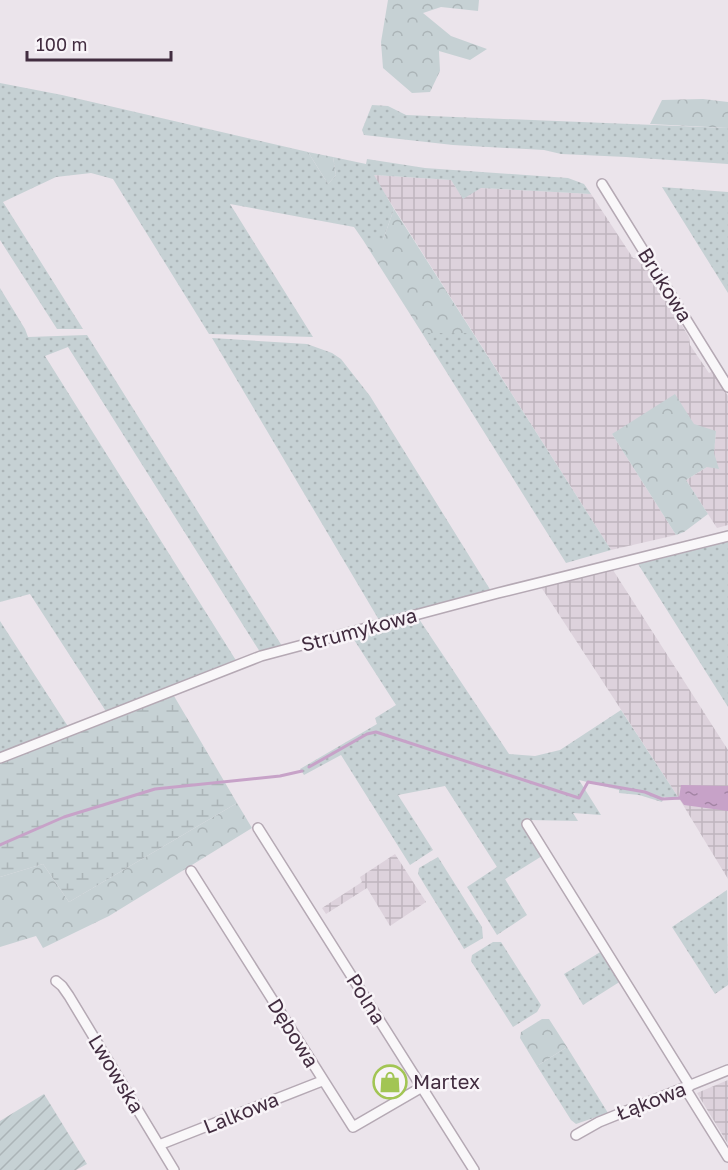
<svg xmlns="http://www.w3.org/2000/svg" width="728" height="1170" font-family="'Golos Text',sans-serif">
	<defs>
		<pattern id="industrial-grid" width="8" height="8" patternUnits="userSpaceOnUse" patternTransform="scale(1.5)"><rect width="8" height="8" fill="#ddd2dc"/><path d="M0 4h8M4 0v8" fill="none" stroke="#bfb5be"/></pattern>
		<pattern id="grass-dots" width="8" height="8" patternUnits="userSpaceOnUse" patternTransform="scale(1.5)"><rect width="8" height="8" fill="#c6d1d4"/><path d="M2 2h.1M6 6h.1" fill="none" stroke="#abb4b7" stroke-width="1.8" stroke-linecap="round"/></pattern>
		<pattern id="forest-crowns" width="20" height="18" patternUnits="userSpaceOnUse" patternTransform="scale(1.5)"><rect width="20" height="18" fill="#c6d1d4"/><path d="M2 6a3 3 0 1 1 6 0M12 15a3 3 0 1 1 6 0" fill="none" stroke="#abb4b7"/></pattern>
		<pattern id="wetland-marsh" width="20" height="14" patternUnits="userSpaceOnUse" patternTransform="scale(1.5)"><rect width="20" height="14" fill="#c6d1d4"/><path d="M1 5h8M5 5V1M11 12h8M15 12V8" fill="none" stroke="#abb4b7"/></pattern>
		<pattern id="garden-furrows" width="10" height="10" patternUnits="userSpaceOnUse" patternTransform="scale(1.5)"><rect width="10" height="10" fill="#c6d1d4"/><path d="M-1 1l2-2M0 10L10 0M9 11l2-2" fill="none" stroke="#abb4b7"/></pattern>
		<pattern id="water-ripples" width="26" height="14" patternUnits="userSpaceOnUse" patternTransform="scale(1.5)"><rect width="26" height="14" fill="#c7a2c8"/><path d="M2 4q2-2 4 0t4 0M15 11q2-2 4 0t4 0" fill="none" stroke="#a384a4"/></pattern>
	</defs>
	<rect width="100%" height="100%" fill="#ebe4eb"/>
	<!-- industrial -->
	<path fill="url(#industrial-grid)" d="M 373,175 L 451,180 L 463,198 L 480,188 L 591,194 L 633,258 L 642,260 L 689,337 L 690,345 L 709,373 L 713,371 L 728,396 L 728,525 L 717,528 L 686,480 L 707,467 L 714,453 L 716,431 L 612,434 L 676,535 L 611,550 Z
		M 613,570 L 728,750 L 728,879 L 680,800 L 541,587 Z
		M 395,854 L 426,902 L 390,926 L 367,888 L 326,914 L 322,908 L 362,882 L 360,877 Z
		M 728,1080 L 728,1144 L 697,1093 Z"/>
	<!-- grass -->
	<path fill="url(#grass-dots)" d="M 0,83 L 62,95 L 308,152 L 328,184 L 336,175 L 333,157 L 366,164 L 367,159 L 425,168 L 568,178 L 584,184 L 591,194 L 481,188 L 463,199 L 451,180 L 374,175 L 394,209 L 383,240 L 363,240 L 354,227 L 230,204 L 313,337 L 209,334 L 113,179 L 91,173 L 56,177 L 3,202 L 83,329 L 57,329 L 0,240 Z
		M 372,105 L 388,106 L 406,115 L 728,128 L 728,164 L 626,157 L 561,154 L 544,150 L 453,145 L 364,135 L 362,130 Z
		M 662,187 L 728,192 L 728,293 Z
		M 0,288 L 25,329 L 28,337 L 87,335 L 282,646 L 260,652 L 68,347 L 45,356 L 237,662 L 107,713 L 30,594 L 0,602 Z
		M 422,333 L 473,333 L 611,550 L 566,563 Z
		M 212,338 L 307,344 L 332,353 L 341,359 L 370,396 L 491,591 L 379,620 Z
		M 728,540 L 728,707 L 638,564 Z
		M 419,619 L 509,754 L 535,756 L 560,750 L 621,710 L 680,800 L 664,797 L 662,802 L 639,795 L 619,793 L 619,790 L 579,780 L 601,815 L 573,813 L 578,821 L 529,820 L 522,824 L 542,856 L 505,879 L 527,915 L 497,935 L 467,887 L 497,867 L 445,786 L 398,795 L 433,850 L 410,865 L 341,755 L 304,775 L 300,769 L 377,724 L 375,718 L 396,705 L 351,635 Z
		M 0,621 L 69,728 L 0,756 Z
		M 438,857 L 482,927 L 483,938 L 464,949 L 418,874 L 419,868 Z
		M 727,890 L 728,985 L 715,994 L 672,927 Z
		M 493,942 L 501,942 L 541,1005 L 537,1012 L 513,1027 L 471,961 L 472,955 Z
		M 602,951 L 621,981 L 583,1005 L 564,974 Z
		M 567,1047 L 608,1113 L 576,1124 L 571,1120 L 537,1066 Z"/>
	<!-- forest -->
	<path fill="url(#forest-crowns)" d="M 388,0 L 479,0 L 478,11 L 441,7 L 423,13 L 451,36 L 487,49 L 470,60 L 439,51 L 440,71 L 430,92 L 412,93 L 383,68 L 381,42 Z
		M 703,99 L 728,102 L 728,128 L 650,124 L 662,100 Z
		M 308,152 L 333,157 L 336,175 L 328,184 Z
		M 394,209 L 473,333 L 422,333 L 363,240 L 383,240 Z
		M 675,394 L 694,424 L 716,431 L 714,453 L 719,469 L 707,467 L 686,480 L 708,514 L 684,532 L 676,535 L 612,434 Z
		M 237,803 L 252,828 L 109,916 L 43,948 L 36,936 L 0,947 L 0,877 L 43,864 L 69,902 Z
		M 542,1019 L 549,1019 L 567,1047 L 537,1066 L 520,1038 L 521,1032 Z"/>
	<!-- wetland -->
	<path fill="url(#wetland-marsh)" d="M 174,696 L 237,803 L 69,902 L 43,864 L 0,877 L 0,761 Z"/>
	<!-- garden -->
	<path fill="url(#garden-furrows)" d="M 44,1094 L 87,1164 L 76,1170 L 0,1170 L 0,1121 Z"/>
	<!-- water -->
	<path fill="url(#water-ripples)" d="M 681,785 L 728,786 L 728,811 L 684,805 L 679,798 Z"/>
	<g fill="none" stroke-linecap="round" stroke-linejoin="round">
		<!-- stream -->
		<path stroke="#c7a2c8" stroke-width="3" d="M 309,767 L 367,734 L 376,732 L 579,798 L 588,782 L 645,792 L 662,799 L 682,798
			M 0,845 L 64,817 L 155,789 L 280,776 L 302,771"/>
		<defs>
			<path id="minor" d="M 602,184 L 728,387
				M 0,758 L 261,656 L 498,593 L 728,536
				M 527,824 L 690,1086
				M 258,828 L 474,1170
				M 191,871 L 353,1127 L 422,1087
				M 56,981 L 62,986 L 69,996 L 174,1170
				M 685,1088 L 728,1157
				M 576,1135 L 599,1122 L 728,1070
				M 159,1145 L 322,1081"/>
		</defs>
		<!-- minor casing -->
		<use href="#minor" stroke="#b5a9b4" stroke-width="12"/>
		<!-- minor -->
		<use href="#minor" stroke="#f9f7f9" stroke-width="9"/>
	</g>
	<!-- icons -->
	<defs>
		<symbol id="shop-ring" viewBox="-11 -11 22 22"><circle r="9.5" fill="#f8f4f8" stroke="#a2c554" stroke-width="1.5"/><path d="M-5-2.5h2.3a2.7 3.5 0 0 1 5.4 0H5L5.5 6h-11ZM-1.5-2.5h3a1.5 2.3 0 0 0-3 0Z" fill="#a2c554"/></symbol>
	</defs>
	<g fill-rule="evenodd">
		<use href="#shop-ring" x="371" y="1063" width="38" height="38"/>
	</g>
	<g text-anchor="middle" stroke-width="5" stroke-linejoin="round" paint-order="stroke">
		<!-- street labels -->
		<g font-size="20" fill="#422d40" stroke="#f8f4f8">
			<text transform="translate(665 285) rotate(58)" y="7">Brukowa</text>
			<text transform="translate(359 630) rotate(-15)" y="7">Strumykowa</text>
			<text transform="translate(366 999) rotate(58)" y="7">Polna</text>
			<text transform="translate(293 1033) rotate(58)" y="7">Dębowa</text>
			<text transform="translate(116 1074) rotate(59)" y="7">Lwowska</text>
			<text transform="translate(651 1101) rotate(-21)" y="7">Łąkowa</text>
			<text transform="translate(241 1113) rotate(-22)" y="7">Lalkowa</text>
		</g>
		<!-- poi labels -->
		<g font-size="20" fill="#422d40" stroke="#f8f4f8" text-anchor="start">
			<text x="413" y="1089">Martex</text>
		</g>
	</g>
	<!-- scale -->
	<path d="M27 51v9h144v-9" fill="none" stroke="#422d40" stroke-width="3"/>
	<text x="36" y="51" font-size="18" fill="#422d40" stroke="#f8f4f8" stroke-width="4.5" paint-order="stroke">100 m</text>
</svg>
